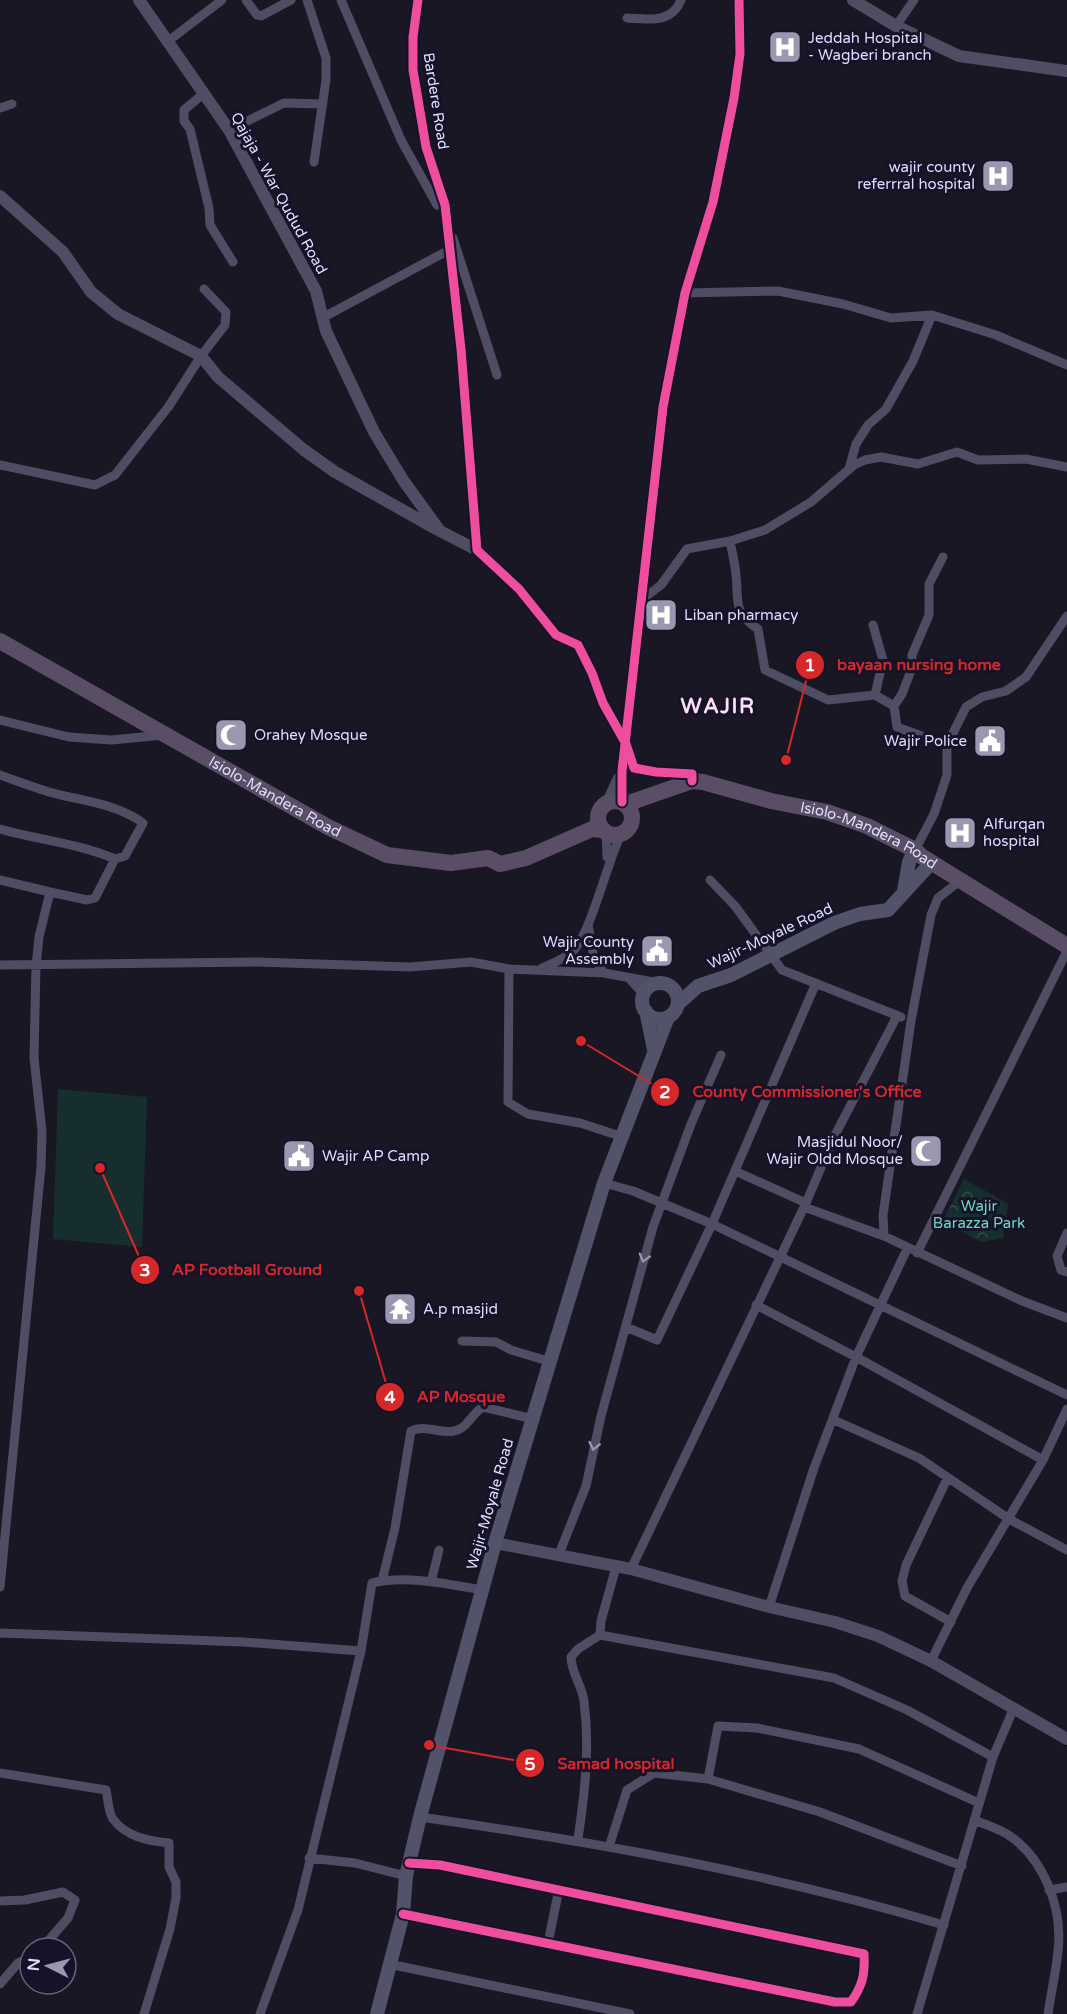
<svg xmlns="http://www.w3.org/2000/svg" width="1067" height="2014" font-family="'Varela Round',sans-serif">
	<defs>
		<pattern id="park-crowns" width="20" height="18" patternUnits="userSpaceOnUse" patternTransform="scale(1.5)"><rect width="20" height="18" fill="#162f2e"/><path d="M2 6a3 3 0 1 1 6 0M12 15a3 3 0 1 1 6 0" fill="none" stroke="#374d4d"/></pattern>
	</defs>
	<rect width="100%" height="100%" fill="#191724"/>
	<!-- park -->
	<path fill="url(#park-crowns)" d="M 964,1179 L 1008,1204 L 1003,1238 L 981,1242 L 943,1221 Z"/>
	<!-- garden -->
	<path fill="#162f2e" d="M 58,1089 L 147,1097 L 142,1247 L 53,1239 Z"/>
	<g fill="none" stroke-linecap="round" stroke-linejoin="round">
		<!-- minor -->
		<path stroke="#4e4d64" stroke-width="9" d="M 246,0 L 257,15 L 261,16 L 291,0
			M 307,0 L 326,58 L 326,80 L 314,162
			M 341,0 L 401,140 L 437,205 L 445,205
			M 627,18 C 649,19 671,24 681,0
			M 896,26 L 914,0
			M 167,42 L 222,0
			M 202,95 L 184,110 L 184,121 L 190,129 L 209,208 L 210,225 L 233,262
			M 0,108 L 12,104
			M 229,130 L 284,103 L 323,104
			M 453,238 L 497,375
			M 685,293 L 778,291 L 843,304 L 891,318 L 932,315 L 996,335 L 1067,365
			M 322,318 L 449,250
			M 0,465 L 95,485 L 115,475 L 169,406 L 201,356 L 225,325 L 226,312 L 204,289
			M 849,469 L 856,444 L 868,425 L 886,409 L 913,361 L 932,315
			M 730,541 C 732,552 735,563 736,575 C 739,602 732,611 758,629 L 765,670 L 828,700 L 875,695 L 894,706 L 897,727 L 947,745
			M 640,601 L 661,585 L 687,549 L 730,541 L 765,530 L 811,502 L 854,465 L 865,460 L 881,457 L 918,464 L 957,452 L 978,460 L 1026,459 L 1067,467
			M 873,625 L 883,660 L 875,695
			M 894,706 L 902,694 L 912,668 L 912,655 L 929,615 L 929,584 L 943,557
			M 0,720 L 69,737 L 111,740 L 164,735
			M 626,744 L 634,768 L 656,772 L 692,774 L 692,781
			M 0,775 C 16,781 33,787 49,792 C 81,801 116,803 143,823 L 125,856 L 115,859 L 95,898 L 87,900 L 50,892
			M 0,829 C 39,840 77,843 115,859
			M 606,832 L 607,857
			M 915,850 L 934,814 L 947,775 L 947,745 L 966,707 L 982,697 L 1006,691 L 1026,677 L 1067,616
			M 0,880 L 50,892 L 39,937 L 36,966 L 34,1058 L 42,1131 L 41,1167 L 0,1587
			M 710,880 L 735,906 L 782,970 L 901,1017
			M 961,880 L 938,898 L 931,915 L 911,1021 L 883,1215 L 884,1236 L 1022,1301 L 1067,1318
			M 588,924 L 594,959 L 604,973
			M 0,965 L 257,962 L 410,967 L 471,962 L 509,969 L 604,973 L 659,983
			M 542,968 C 553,963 565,959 574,950 C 592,929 607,863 621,834
			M 509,969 L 508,1102 L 528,1114 L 580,1123 L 620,1136
			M 629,978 L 644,995
			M 735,1171 L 806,1203
			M 604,1183 L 633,1191 L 712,1224 L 1067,1395
			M 804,1207 L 884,1236
			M 1067,1233 L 1057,1256 L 1061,1270 L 1067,1272
			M 917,1253 L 1067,951
			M 756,1305 L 856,1357 L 1043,1460
			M 626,1327 L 657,1340 L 712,1224 L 816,983
			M 462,1341 L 496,1342 L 511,1350 L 548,1361
			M 834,1420 L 919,1458 L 1009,1519 L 1067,1550
			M 947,1479 L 906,1565 L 902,1581 L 905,1596 L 951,1622
			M 559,1554 L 586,1486 L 601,1416 L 653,1227 L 691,1124 L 721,1055
			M 631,1569 L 806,1203 L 833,1139 L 897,1016
			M 382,1581 L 395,1528 L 411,1431 C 425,1424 439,1434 454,1431 C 467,1429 472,1413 483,1407 L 533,1419
			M 431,1582 L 439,1550
			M 769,1607 L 814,1468 L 856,1357 L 907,1249
			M 0,1633 L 243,1642 L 361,1651
			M 600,1635 L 834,1678 L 907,1710 L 993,1757
			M 931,1661 L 967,1588 L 1043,1460 L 1067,1409
			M 0,1773 L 106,1790 C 108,1798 108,1812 113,1819 C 126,1837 149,1841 169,1843 L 169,1867 L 176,1882 L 176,1898 L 170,1929 L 144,2014
			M 708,1779 L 718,1726 L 757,1728 L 859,1749 L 979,1803
			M 420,1817 C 596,1842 773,1874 944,1925
			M 974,1820 C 985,1824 997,1828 1007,1834 C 1044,1858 1063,1908 1058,1951 C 1056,1972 1051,1993 1048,2014
			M 578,1839 C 585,1792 590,1748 584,1701 C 582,1686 571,1672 571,1657 L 578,1649 L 600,1635 L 601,1621 L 616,1567
			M 609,1847 L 627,1790 L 654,1773 L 708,1779 L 820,1812 L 962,1866
			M 309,1858 L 355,1863 L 406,1876
			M 1049,1890 L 1067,1887
			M 0,1901 L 25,1900 L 63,1892 L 75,1900 L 68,1918 L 42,1948
			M 403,1914 L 835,2002 L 851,2002 C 863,1985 865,1974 864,1954 L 440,1865 L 409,1863
			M 548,1943 L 559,1889
			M 389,1964 L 630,2014
			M 0,1984 L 18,1963 L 30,1958
			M 260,2014 L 298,1910 L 361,1651 L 372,1583 C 407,1575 448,1584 482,1590
			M 917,2014 L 993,1757 L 1013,1710"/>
		<!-- tertiary -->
		<path stroke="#4e4d64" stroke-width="12" d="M 139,0 L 229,130 L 316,291 L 326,331 L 374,432 L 403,480 L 440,531 L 477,550
			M 418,0 L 413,37 L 413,70 L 426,147 L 445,205 L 461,349 L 477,550 L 519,589 L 556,635 L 578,645 L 592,673 L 603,703 L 626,744
			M 853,0 L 896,26 L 959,56 L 1067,71
			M 0,196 L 63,252 L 91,292 L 118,314 L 201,356 L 218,377 L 304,450 L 335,472 L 436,529
			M 608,802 L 619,778
			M 622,802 L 622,771 L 663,407 L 685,293 L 713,202 L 734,98 L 740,54 L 739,0
			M 495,1543 L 631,1569 L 769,1607 L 835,1622 L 878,1636 L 931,1661 L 1067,1739"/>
		<!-- secondary -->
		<path stroke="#52526a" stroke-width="14" d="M 904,891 L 909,862 L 915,850
			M642 1001a18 18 0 1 1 36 0a18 18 0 1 1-36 0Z
			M 678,1004 L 698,986 L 731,975 L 834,923 L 860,914 L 888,910 L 932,862
			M 646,1011 L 654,1049
			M 377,2014 L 403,1914 L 406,1876 L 420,1817 L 495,1543 L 604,1183 L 668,1017"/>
		<!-- trunk -->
		<g stroke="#5a4e66" stroke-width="16">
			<path id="s1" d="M 0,641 L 328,827 L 387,855 L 451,863 L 488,858 L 500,864 L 526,858 L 592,829 L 603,830"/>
			<circle cx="615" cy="818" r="17"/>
			<path id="s2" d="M 626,804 L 692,781 L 703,782 L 771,801 L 827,812 L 867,826 L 915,850 L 921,856 L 1067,946"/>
		</g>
		<defs>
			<path id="cycleway" d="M 418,0 L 413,37 L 413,70 L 426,147 L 445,205 L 461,349 L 477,550 L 519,589 L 556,635 L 578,645 L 592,673 L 603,703 L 626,744 L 634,768 L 656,772 L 692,774 L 692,781
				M 622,802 L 622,771 L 663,407 L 685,293 L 713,202 L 734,98 L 740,54 L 739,0
				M 403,1914 L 835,2002 L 851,2002 C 863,1985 865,1974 864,1954 L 440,1865 L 409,1863"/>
		</defs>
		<!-- cycleway casing -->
		<use href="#cycleway" stroke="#151229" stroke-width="13"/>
		<!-- cycleway -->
		<use href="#cycleway" stroke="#ef4d9e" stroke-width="9"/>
	</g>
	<!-- one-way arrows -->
	<defs><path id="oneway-chevron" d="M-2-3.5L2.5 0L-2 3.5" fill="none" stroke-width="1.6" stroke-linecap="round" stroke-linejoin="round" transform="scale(1.5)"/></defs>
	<g stroke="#9695b0">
		<use href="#oneway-chevron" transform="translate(644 1258) rotate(106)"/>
		<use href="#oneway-chevron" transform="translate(594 1446) rotate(103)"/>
	</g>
	<!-- icons -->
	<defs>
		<symbol id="hospital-square" viewBox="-11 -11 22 22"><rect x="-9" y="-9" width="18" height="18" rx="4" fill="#9a98b1" stroke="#151229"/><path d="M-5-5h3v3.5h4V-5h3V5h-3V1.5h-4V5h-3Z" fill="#fff"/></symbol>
		<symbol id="mosque-square" viewBox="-11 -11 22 22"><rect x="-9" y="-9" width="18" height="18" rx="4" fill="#9a98b1" stroke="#151229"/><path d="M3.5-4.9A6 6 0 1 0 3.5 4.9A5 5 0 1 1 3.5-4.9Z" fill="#fff"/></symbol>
		<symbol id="civic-square" viewBox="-11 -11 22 22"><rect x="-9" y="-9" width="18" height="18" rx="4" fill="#9a98b1" stroke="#151229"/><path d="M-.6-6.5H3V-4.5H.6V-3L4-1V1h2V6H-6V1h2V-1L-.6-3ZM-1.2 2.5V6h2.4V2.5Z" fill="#fff"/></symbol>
		<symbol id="temple-square" viewBox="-11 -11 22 22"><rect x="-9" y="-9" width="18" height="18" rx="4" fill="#9a98b1" stroke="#151229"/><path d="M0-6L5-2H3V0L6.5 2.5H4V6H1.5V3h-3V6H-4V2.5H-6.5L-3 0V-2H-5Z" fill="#fff"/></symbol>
	</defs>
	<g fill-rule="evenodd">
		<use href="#hospital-square" x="766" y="28" width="38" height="38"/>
		<use href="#hospital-square" x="979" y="157" width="38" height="38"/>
		<use href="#hospital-square" x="642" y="596" width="38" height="38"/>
		<use href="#mosque-square" x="212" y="716" width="38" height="38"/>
		<use href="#civic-square" x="971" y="722" width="38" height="38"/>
		<use href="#hospital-square" x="941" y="814" width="38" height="38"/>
		<use href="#civic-square" x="638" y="932" width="38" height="38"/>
		<use href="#mosque-square" x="907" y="1132" width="38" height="38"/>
		<use href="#civic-square" x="280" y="1137" width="38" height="38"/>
		<use href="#temple-square" x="381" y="1290" width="38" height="38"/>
	</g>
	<g text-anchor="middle" stroke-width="6" stroke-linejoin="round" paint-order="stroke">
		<!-- poi labels -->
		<g font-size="15" fill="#dfddfd" stroke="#151229" text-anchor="start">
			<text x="808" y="43">Jeddah Hospital<tspan x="808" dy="17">- Wagberi branch</tspan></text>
			<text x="975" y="172" text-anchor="end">wajir county<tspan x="975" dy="17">referrral hospital</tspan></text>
			<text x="684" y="620">Liban pharmacy</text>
			<text x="254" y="740">Orahey Mosque</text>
			<text x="967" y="746" text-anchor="end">Wajir Police</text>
			<text x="983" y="829">Alfurqan<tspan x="983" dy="17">hospital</tspan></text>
			<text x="634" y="947" text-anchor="end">Wajir County<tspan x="634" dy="17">Assembly</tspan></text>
			<text x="903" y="1147" text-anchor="end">Masjidul Noor/<tspan x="903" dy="17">Wajir Oldd Mosque</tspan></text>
			<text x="322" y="1161">Wajir AP Camp</text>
			<text x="423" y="1314">A.p masjid</text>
		</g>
		<!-- street labels -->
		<g font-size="15" fill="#dfddfd" stroke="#151229">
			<text transform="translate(436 101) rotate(81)" y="5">Bardere Road</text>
			<text transform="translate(279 193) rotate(61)" y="5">Qajaja - War Qudud Road</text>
			<text dy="5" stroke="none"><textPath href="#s1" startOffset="316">Isiolo-Mandera Road</textPath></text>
			<text dy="5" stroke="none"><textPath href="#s2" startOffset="256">Isiolo-Mandera Road</textPath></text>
			<text transform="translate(770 936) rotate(-25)" y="5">Wajir-Moyale Road</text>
			<text transform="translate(490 1504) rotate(-74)" y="5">Wajir-Moyale Road</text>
		</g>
		<!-- park labels -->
		<g font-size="15" fill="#6cdab9" stroke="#151229">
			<text x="979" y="1211">Wajir<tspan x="979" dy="17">Barazza Park</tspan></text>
		</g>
		<!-- district labels -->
		<g font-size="21" font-weight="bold" letter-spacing="1.5" fill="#fddff4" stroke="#151229">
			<text x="718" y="713">WAJIR</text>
		</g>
	</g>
	<!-- callouts -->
	<path fill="none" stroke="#d62828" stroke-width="2" d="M786 760L810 665M581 1041L665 1092M100 1168L145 1270M359 1291L390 1397M429 1745L530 1763"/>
	<g fill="#d62828" stroke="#151229" stroke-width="2">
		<circle cx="786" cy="760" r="6"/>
		<circle cx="581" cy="1041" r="6"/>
		<circle cx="100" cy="1168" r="6"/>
		<circle cx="359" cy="1291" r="6"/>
		<circle cx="429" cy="1745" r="6"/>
		<circle cx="810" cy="665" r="15"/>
		<circle cx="665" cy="1092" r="15"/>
		<circle cx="145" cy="1270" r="15"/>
		<circle cx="390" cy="1397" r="15"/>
		<circle cx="530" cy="1763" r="15"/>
	</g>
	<g font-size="18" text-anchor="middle" font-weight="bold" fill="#fff">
		<text x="810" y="671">1</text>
		<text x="665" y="1098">2</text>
		<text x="145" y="1276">3</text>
		<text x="390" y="1403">4</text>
		<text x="530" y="1770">5</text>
	</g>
	<g font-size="16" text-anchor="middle" font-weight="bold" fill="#d62828" stroke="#151229" stroke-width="6" stroke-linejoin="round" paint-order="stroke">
		<text x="919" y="670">bayaan nursing home</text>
		<text x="807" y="1097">County Commissioner's Office</text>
		<text x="247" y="1275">AP Football Ground</text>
		<text x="461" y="1402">AP Mosque</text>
		<text x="616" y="1769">Samad hospital</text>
	</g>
	<!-- north arrow -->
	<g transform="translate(48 1966) rotate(276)"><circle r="28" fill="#151229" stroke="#66637e" stroke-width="1.5"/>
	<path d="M0-4.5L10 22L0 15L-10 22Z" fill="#9a98b1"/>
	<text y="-9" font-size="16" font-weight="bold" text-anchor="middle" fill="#dfddfd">N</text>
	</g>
</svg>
